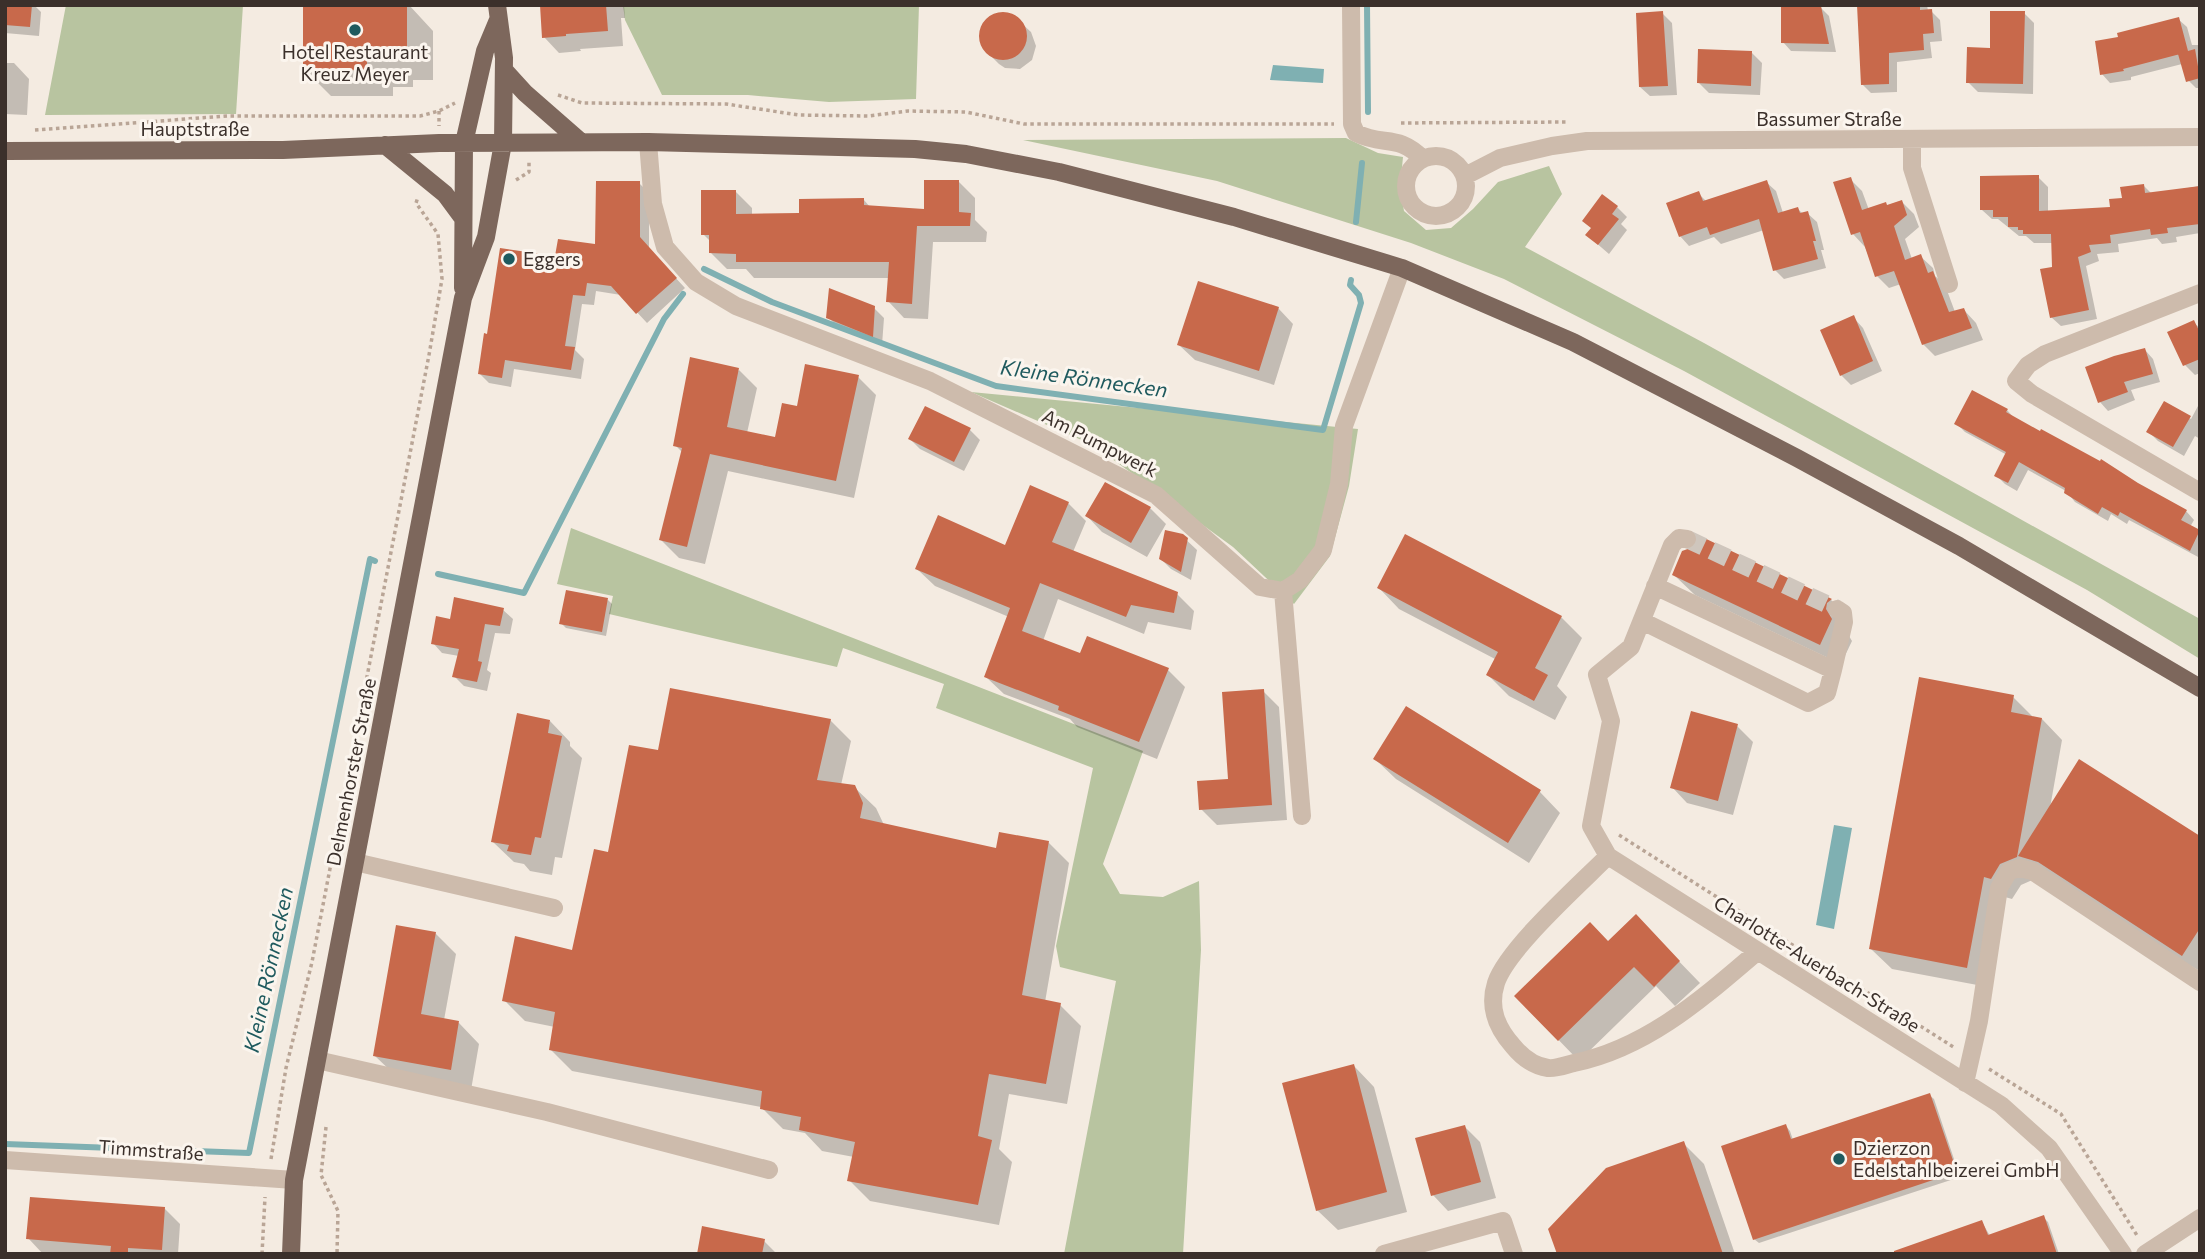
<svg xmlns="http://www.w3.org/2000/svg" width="2205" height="1259" font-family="Commissioner,sans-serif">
	<rect width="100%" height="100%" fill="#f4ebe1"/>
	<!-- green -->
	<path fill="#b8c4a0" d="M 66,5 L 243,5 L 236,114 L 45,115 Z
		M 623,5 L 919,5 L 916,99 L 829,102 L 748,95 L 662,95 L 625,20 Z
		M 1346,138 L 1378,153 L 1403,157 L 1400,188 L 1404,211 L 1426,230 L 1451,228 L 1473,209 L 1498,182 L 1549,166 L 1562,194 L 1525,247 L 1704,343 L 2200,619 L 2200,659 L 2087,590 L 1684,371 L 1504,279 L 1411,243 L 1217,181 L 1023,140 Z
		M 971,392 L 1358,429 L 1349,486 L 1330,556 L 1294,604 L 1233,547 L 1093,445 Z
		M 571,528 L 1143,751 L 1103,864 L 1120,894 L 1163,897 L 1199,881 L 1201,950 L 1183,1254 L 1064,1254 L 1116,981 L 1060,967 L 1056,946 L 1093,768 L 936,708 L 944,684 L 843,648 L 837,667 L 609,614 L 613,596 L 557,584 Z"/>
	<!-- water -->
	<path fill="#7fb0b2" d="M 1273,65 L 1324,69 L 1323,83 L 1270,80 Z
		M 1834,825 L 1852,828 L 1834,929 L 1816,925 Z"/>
	<!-- shadow -->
	<path fill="#0003" d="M 5,5 L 34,5 L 41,12 L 39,36 L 5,33 Z
		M 304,5 L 409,5 L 433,31 L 433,80 L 413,80 L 413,87 L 393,87 L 393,96 L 331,96 L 305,70 Z
		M 541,5 L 624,5 L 625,18 L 621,18 L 623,46 L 580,49 L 581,51 L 559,53 L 544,37 Z
		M 1859,5 L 1927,5 L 1928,11 L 1931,11 L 1940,20 L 1942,41 L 1930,42 L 1932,58 L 1897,62 L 1897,92 L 1871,93 L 1862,84 Z
		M 1821,8 L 1829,16 L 1836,52 L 1791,51 L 1783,42 Z
		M 1000,13 L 1007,14 L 1020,22 L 1031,32 L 1036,46 L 1032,60 L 1020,69 L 1005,68 L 999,64 L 988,53 L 981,40 L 980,33 L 987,20 Z
		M 1662,13 L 1672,23 L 1677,95 L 1650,96 L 1640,87 Z
		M 2024,13 L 2034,23 L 2033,94 L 1978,92 L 1968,82 Z
		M 2178,19 L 2187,27 L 2192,45 L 2200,45 L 2200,88 L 2196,88 L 2187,79 L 2182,64 L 2131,77 L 2131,80 L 2110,83 L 2102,74 L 2120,38 Z
		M 1752,53 L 1762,63 L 1760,95 L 1709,93 L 1699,83 Z
		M 5,63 L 14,63 L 29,79 L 27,115 L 5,114 Z
		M 2038,177 L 2048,187 L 2048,212 L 2112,209 L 2143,185 L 2152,194 L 2200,186 L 2200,233 L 2176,237 L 2177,242 L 2162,244 L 2157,238 L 2118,244 L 2119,252 L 2097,254 L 2099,261 L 2086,266 L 2097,319 L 2061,326 L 2051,317 L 2054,268 L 2053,243 L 2034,243 L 2026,236 L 2019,236 L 1998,219 L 1992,219 L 1982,210 Z
		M 1850,179 L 1862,191 L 1869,210 L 1902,202 L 1914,214 L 1919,227 L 1905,239 L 1912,259 L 1920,256 L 1933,268 L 1935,276 L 1945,285 L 1955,312 L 1964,310 L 1976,323 L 1983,340 L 1935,356 L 1923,344 L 1901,284 L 1889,288 L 1877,276 L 1865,247 L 1853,234 L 1836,183 Z
		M 959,182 L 975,198 L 975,220 L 987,232 L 986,242 L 933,242 L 928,319 L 904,318 L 888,301 L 889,278 L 754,278 L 746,269 L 727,269 L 711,253 L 711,242 L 703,234 L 735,191 L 752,208 L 752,215 L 801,215 L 864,200 L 870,207 L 926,211 Z
		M 1766,182 L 1776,191 L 1783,213 L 1798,209 L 1803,214 L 1807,213 L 1817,222 L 1824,250 L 1821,250 L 1826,268 L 1784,279 L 1775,270 L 1764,230 L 1721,244 L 1714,237 L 1689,246 L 1680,236 L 1698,193 L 1707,202 Z
		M 639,183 L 649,193 L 649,249 L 685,288 L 647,323 L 621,295 L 596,291 L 594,305 L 582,304 L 575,350 L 584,359 L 581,379 L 514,369 L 511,387 L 489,383 L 480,374 L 489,336 L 557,258 L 597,246 Z
		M 1617,207 L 1627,217 L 1621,224 L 1627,230 L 1609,254 L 1587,235 Z
		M 874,308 L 884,318 L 882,345 L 838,327 L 828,317 Z
		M 1278,308 L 1293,324 L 1274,385 L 1195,360 L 1179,345 Z
		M 1853,317 L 1863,328 L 1882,371 L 1851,385 L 1841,375 Z
		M 2193,322 L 2200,328 L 2200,373 L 2195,375 L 2185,365 Z
		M 2145,350 L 2153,359 L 2160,382 L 2131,390 L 2135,400 L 2108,411 L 2100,402 Z
		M 739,370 L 757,388 L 747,433 L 776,439 L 798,408 L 858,377 L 876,395 L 854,498 L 728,471 L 705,564 L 679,558 L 661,540 L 683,453 L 675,445 Z
		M 2198,406 L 2200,439 L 2195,436 L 2184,456 L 2158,441 L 2148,431 L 2189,418 L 2191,419 Z
		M 2007,410 L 2014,418 L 2186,511 L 2194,520 L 2190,527 L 2200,532 L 2200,558 L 2129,520 L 2127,524 L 2111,514 L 2108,521 L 2075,502 L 2066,491 L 2028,470 L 2017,491 L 2005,484 L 1996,475 L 2007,455 L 1965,432 L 1956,423 Z
		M 970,430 L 980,440 L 964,471 L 920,449 L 910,439 Z
		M 1105,484 L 1150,508 L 1166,524 L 1147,557 L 1102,532 L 1087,516 Z
		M 1068,503 L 1086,521 L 1073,552 L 1177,594 L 1194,611 L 1191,630 L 1148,622 L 1144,634 L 1058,599 L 1043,641 L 1081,655 L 1168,670 L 1185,687 L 1157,759 L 1077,727 L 1070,719 L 1004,694 L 986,677 L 1009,617 L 935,586 L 917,569 L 1006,547 Z
		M 1182,536 L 1197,550 L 1191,580 L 1171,569 L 1161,559 Z
		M 1699,538 L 1831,600 L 1852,620 L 1846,631 L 1852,641 L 1841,664 L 1695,595 L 1674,575 L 1697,548 Z
		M 1379,588 L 1561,617 L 1582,638 L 1557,686 L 1567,697 L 1555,720 L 1509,696 L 1488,675 L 1497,660 L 1399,609 Z
		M 608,600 L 612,604 L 606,636 L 566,628 L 561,623 Z
		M 503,610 L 513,619 L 510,634 L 495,633 L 487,670 L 491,673 L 487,691 L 464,686 L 454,676 L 459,656 L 442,653 L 433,643 Z
		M 1263,691 L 1279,707 L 1287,820 L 1217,825 L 1201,809 L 1230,780 Z
		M 2013,697 L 2034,718 L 2042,719 L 2062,740 L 2050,808 L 2200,838 L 2200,968 L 2198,970 L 2037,878 L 2021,885 L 2012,899 L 2005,897 L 1988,987 L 1892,969 L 1871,949 Z
		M 830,720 L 851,741 L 841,785 L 854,787 L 876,808 L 884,825 L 998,850 L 1048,842 L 1069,863 L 1045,1002 L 1060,1005 L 1081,1026 L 1067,1104 L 1009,1094 L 999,1149 L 1012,1162 L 999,1225 L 870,1201 L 849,1180 L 854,1157 L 822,1151 L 805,1133 L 783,1129 L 761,1107 L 572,1071 L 551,1050 L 555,1027 L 525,1021 L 504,1000 L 573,952 L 610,854 L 659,752 Z
		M 550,721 L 570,742 L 570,746 L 582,758 L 562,858 L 555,857 L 552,875 L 530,871 L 524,864 L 514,862 L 493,842 Z
		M 1737,726 L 1753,742 L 1733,815 L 1687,803 L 1672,787 Z
		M 1375,759 L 1540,792 L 1560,813 L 1529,863 L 1396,779 Z
		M 1636,917 L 1700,983 L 1675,1006 L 1656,986 L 1579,1061 L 1516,996 L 1608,943 Z
		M 435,933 L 456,954 L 444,1020 L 459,1023 L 479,1044 L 471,1090 L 396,1076 L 375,1056 Z
		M 1354,1066 L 1374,1087 L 1407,1212 L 1338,1230 L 1317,1210 Z
		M 1929,1095 L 1934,1099 L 1960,1177 L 1759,1243 L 1754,1239 L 1786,1126 L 1790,1131 L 1793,1140 Z
		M 1465,1127 L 1480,1142 L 1496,1198 L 1448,1211 L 1433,1195 Z
		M 1683,1143 L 1704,1164 L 1735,1254 L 1559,1254 Z
		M 164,1208 L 180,1224 L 178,1254 L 43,1254 L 28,1238 Z
		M 2043,1217 L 2048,1222 L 2059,1254 L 1924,1254 L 1982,1222 L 1990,1236 Z
		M 764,1241 L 777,1254 L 699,1254 Z"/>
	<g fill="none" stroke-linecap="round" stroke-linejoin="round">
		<!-- stream -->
		<path stroke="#7fb0b2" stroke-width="6" d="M 1367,5 L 1368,112
			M 1356,222 L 1362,163
			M 704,269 L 772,302 L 996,386 L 1323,430 L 1361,303 L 1359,295 L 1350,285 L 1351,280
			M 438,574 L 524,593 L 664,319 L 683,294
			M 5,1144 L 249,1153 L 370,559 L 375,561"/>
	</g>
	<!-- building -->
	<path fill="#c8694b" d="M 5,5 L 32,5 L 30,27 L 5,25 Z
		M 303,5 L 407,5 L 407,54 L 387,54 L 387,61 L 367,61 L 367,70 L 303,71 Z
		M 540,5 L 606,5 L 608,31 L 566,34 L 566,36 L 542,38 Z
		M 1781,5 L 1821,6 L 1829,44 L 1781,43 Z
		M 1857,5 L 1920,5 L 1920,10 L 1932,9 L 1934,33 L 1923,34 L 1924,50 L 1889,53 L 1889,84 L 1861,85 Z
		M 1663,11 L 1668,86 L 1639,87 L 1636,13 Z
		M 1990,11 L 2025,11 L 2023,84 L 1966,83 L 1967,47 L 1990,48 Z
		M979 36a24 24 0 1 1 48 0a24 24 0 1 1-48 0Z
		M 2179,17 L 2188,51 L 2195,49 L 2200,78 L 2186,82 L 2178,54 L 2184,53 L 2123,69 L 2124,71 L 2100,75 L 2095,41 L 2118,37 L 2117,33 Z
		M 1698,49 L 1752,51 L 1751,86 L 1697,83 Z
		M 2039,175 L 2039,211 L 2110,207 L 2109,199 L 2122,198 L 2120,187 L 2144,184 L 2145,193 L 2200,186 L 2200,224 L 2167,228 L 2168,233 L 2151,235 L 2150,229 L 2110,235 L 2111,243 L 2089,245 L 2091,252 L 2078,257 L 2089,310 L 2050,318 L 2040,269 L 2052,267 L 2051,234 L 2023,234 L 2023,230 L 2018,230 L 2018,227 L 2008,227 L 2008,217 L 1993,217 L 1993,210 L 1980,210 L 1980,176 Z
		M 1851,177 L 1862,210 L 1886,202 L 1887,205 L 1902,200 L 1907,215 L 1894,226 L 1905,260 L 1921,254 L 1928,273 L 1933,271 L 1949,312 L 1964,308 L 1972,328 L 1922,345 L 1894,271 L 1875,277 L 1860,232 L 1851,235 L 1833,182 Z
		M 924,180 L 959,180 L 959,212 L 971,213 L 970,226 L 917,226 L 912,304 L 886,302 L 889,262 L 736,262 L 736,254 L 709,253 L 709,235 L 701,235 L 701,190 L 736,190 L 736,214 L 799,213 L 799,199 L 864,198 L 864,205 L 924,209 Z
		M 1767,180 L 1778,213 L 1798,207 L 1800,213 L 1808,211 L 1816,241 L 1813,241 L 1818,259 L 1773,271 L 1759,219 L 1710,235 L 1707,227 L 1679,237 L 1666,203 L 1699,191 L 1703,201 Z
		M 596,181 L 640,181 L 640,237 L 677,278 L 636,314 L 611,286 L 587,283 L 585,296 L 573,295 L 565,346 L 575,347 L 571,370 L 505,360 L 502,378 L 478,374 L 484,333 L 487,334 L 500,248 L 555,256 L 558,239 L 595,244 Z
		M 1602,194 L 1618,206 L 1612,214 L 1619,219 L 1598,245 L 1585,235 L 1591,228 L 1582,221 Z
		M 1198,281 L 1279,307 L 1259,371 L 1177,345 Z
		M 829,288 L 875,306 L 873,337 L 826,318 Z
		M 1854,315 L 1873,361 L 1840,376 L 1820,330 Z
		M 2194,320 L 2200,333 L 2200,359 L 2183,366 L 2167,332 Z
		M 2145,348 L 2153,374 L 2124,382 L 2128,392 L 2098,403 L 2085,367 L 2114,356 Z
		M 690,357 L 739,368 L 727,427 L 775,437 L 782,403 L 797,406 L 805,364 L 859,375 L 836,481 L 710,454 L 687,547 L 659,540 L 682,448 L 673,446 Z
		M 1972,390 L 2008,409 L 2006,412 L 2040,431 L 2041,429 L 2100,461 L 2101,459 L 2138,483 L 2187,510 L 2181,520 L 2200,530 L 2190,551 L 2120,512 L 2118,516 L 2102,507 L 2098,514 L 2064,493 L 2065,488 L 2019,462 L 2008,483 L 1994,476 L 2006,452 L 1954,424 Z
		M 2164,401 L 2191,416 L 2173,447 L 2146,432 Z
		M 925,406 L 971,428 L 954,462 L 908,439 Z
		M 1105,482 L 1151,507 L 1131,543 L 1085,516 Z
		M 1030,485 L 1069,502 L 1052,542 L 1178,592 L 1174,613 L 1131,605 L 1126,617 L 1040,583 L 1022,631 L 1080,653 L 1087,636 L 1169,668 L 1139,742 L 1058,710 L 1059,706 L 984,677 L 1010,608 L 915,569 L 938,515 L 1005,545 Z
		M 1165,530 L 1183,534 L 1188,538 L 1181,572 L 1159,559 Z
		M 1405,534 L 1562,616 L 1535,668 L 1548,675 L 1534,701 L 1486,675 L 1498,652 L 1377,588 Z
		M 1698,535 L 1832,599 L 1827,603 L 1826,609 L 1832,619 L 1820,645 L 1672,575 L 1682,551 L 1696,546 Z
		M 566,590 L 608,598 L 602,632 L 559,624 Z
		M 454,597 L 504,608 L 500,626 L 485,624 L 478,661 L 482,662 L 477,682 L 452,677 L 459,649 L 431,644 L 436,616 L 450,619 Z
		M 1919,677 L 2014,695 L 2011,712 L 2042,718 L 2017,857 L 2000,864 L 1991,879 L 1984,877 L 1967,968 L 1869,949 Z
		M 670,688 L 831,719 L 817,780 L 855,785 L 863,803 L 860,818 L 996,848 L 999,832 L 1049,841 L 1022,995 L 1061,1003 L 1046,1084 L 989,1074 L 978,1136 L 992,1140 L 978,1205 L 847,1181 L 855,1142 L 799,1130 L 801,1117 L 760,1109 L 762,1091 L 549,1050 L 555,1012 L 502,1001 L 515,936 L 572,950 L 594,849 L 608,852 L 629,745 L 658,750 Z
		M 1264,689 L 1272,805 L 1199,810 L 1197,781 L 1228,779 L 1222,692 Z
		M 1406,706 L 1541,790 L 1508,843 L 1373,759 Z
		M 1691,711 L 1738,724 L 1718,801 L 1670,788 Z
		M 517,713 L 550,720 L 548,733 L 562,736 L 541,838 L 535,837 L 531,855 L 507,851 L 509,845 L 491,842 Z
		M 2079,759 L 2200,836 L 2200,928 L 2182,956 L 2038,862 L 2018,856 Z
		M 1636,914 L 1680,961 L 1654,987 L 1634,967 L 1558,1041 L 1514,996 L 1590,922 L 1608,941 Z
		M 396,925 L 436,932 L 421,1014 L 459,1021 L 451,1070 L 373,1056 Z
		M 1354,1064 L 1387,1192 L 1316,1211 L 1282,1083 Z
		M 1930,1093 L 1957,1172 L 1753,1240 L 1721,1146 L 1786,1124 L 1791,1139 Z
		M 1465,1125 L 1481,1182 L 1431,1196 L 1415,1138 Z
		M 1684,1141 L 1723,1254 L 1557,1254 L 1548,1229 L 1606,1168 Z
		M 30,1197 L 165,1207 L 162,1250 L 128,1248 L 128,1254 L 110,1254 L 111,1246 L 26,1239 Z
		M 2044,1215 L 2057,1254 L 1894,1254 L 1894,1251 L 1982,1220 L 1988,1235 Z
		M 702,1226 L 765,1239 L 762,1254 L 697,1254 Z"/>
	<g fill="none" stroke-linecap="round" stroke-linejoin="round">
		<!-- minor-tunnel -->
		<path stroke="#cfc6bd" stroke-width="18" stroke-dasharray="18 9" stroke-linecap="butt" d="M 1687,539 L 1837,609"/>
		<!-- path -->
		<path stroke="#b9a596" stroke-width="3.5" stroke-dasharray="3.5 3.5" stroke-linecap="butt" d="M 558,95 L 582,103 L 726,104 L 799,115 L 868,116 L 908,111 L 966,112 L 1024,124 L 1334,124
			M 439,111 L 439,126
			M 1401,123 L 1568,122
			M 35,130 L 228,116 L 420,116 L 439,111 L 455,103
			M 516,180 L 529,172 L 529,160
			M 1619,835 L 1955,1048
			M 1989,1069 L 2061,1114 L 2138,1237
			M 326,1127 L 321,1175 L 338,1211 L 337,1254
			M 271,1159 L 286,1068 L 312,962 L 429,355 L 442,279 L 438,234 L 416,203 L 418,197
			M 262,1254 L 265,1197"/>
		<!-- minor -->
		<path stroke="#cdbbac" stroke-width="18" d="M 1351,5 L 1352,124 L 1356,133 C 1384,147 1397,133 1423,159
			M 1912,140 L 1912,168 L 1949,284
			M 648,142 L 653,204 L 665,247 L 696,282 L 736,306 L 930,381 L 1156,495 L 1260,587 L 1283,591 L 1300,580 L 1323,550 L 1339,484 L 1344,426 L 1402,268
			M1406 186a30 30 0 1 1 60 0a30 30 0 1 1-60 0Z
			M 1465,176 L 1500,158 L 1552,146 L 1587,141 L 2200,137
			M 2200,293 L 2045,354 L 2028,365 L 2016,381 L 2032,394 L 2200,492
			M 1687,539 L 1679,538 L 1672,545 L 1631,647 L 1597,675 L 1611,721 L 1591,826 L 1608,856 L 2001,1105 L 2049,1148 L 2123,1254
			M 1655,586 L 1833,670 L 1844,622 L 1843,613 L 1837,609
			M 1283,591 L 1302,816
			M 1642,621 L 1808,703 L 1827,693 L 1833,670
			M 1608,856 C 1580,884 1507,949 1496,983 C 1488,1008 1497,1028 1513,1046 C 1522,1057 1533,1066 1548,1068 C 1556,1069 1566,1065 1574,1063 C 1647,1048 1703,998 1758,951
			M 355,862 L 554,908
			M 317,1060 L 547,1112 L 769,1170
			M 1965,1083 L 1979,1021 L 1999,888 L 2009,871 L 2020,868 L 2032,871 L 2200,982
			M 5,1160 L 294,1180
			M 1384,1254 L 1503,1221 L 1514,1254
			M 2145,1254 L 2200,1218"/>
		<!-- major -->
		<path stroke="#7d675c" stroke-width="18" d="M 505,71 L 525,93 L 581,142
			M 385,145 L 445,194 L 462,217
			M 5,151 L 283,150 L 439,143 L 648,142 L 915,149 L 966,154 L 1059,172 L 1234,217 L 1402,268 L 1573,342 L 1797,458 L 1959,546 L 2200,688
			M 463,288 L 464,143 L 485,51 L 498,20
			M 291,1254 L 294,1180 L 463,298 L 486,237 L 503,143 L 504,58 L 497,5"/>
	</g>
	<!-- markers -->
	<g fill="#1f5a5e" stroke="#fbf5ee" stroke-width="2.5">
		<circle cx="355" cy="30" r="7"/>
		<circle cx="509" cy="259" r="7"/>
		<circle cx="1839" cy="1159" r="7"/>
	</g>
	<g text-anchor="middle" stroke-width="6" stroke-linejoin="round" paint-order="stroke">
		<!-- poi labels -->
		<g font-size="19" fill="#3b302b" stroke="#fbf5ee" text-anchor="start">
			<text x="355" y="59" text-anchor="middle">Hotel Restaurant<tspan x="355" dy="22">Kreuz Meyer</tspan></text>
			<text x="523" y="266">Eggers</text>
			<text x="1853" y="1155">Dzierzon<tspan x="1853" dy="22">Edelstahlbeizerei GmbH</tspan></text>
		</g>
		<!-- street labels -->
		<g font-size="19" fill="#3b302b" stroke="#fbf5ee">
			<text x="1829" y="126">Bassumer Straße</text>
			<text x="195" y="136">Hauptstraße</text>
			<text transform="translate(1100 443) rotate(27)" y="7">Am Pumpwerk</text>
			<text transform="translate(351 772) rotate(-79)" y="7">Delmenhorster Straße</text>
			<text transform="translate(1817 964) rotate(32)" y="7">Charlotte-Auerbach-Straße</text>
			<text transform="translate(151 1150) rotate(4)" y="7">Timmstraße</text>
		</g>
		<!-- water labels -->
		<g font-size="21" font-style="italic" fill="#1f5a5e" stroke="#fbf5ee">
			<text transform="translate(1084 379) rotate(8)" y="7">Kleine Rönnecken</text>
			<text transform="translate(269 970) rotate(-78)" y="7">Kleine Rönnecken</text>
		</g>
	</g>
	<!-- border -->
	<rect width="2205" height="1259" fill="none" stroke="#3b302b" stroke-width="14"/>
</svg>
